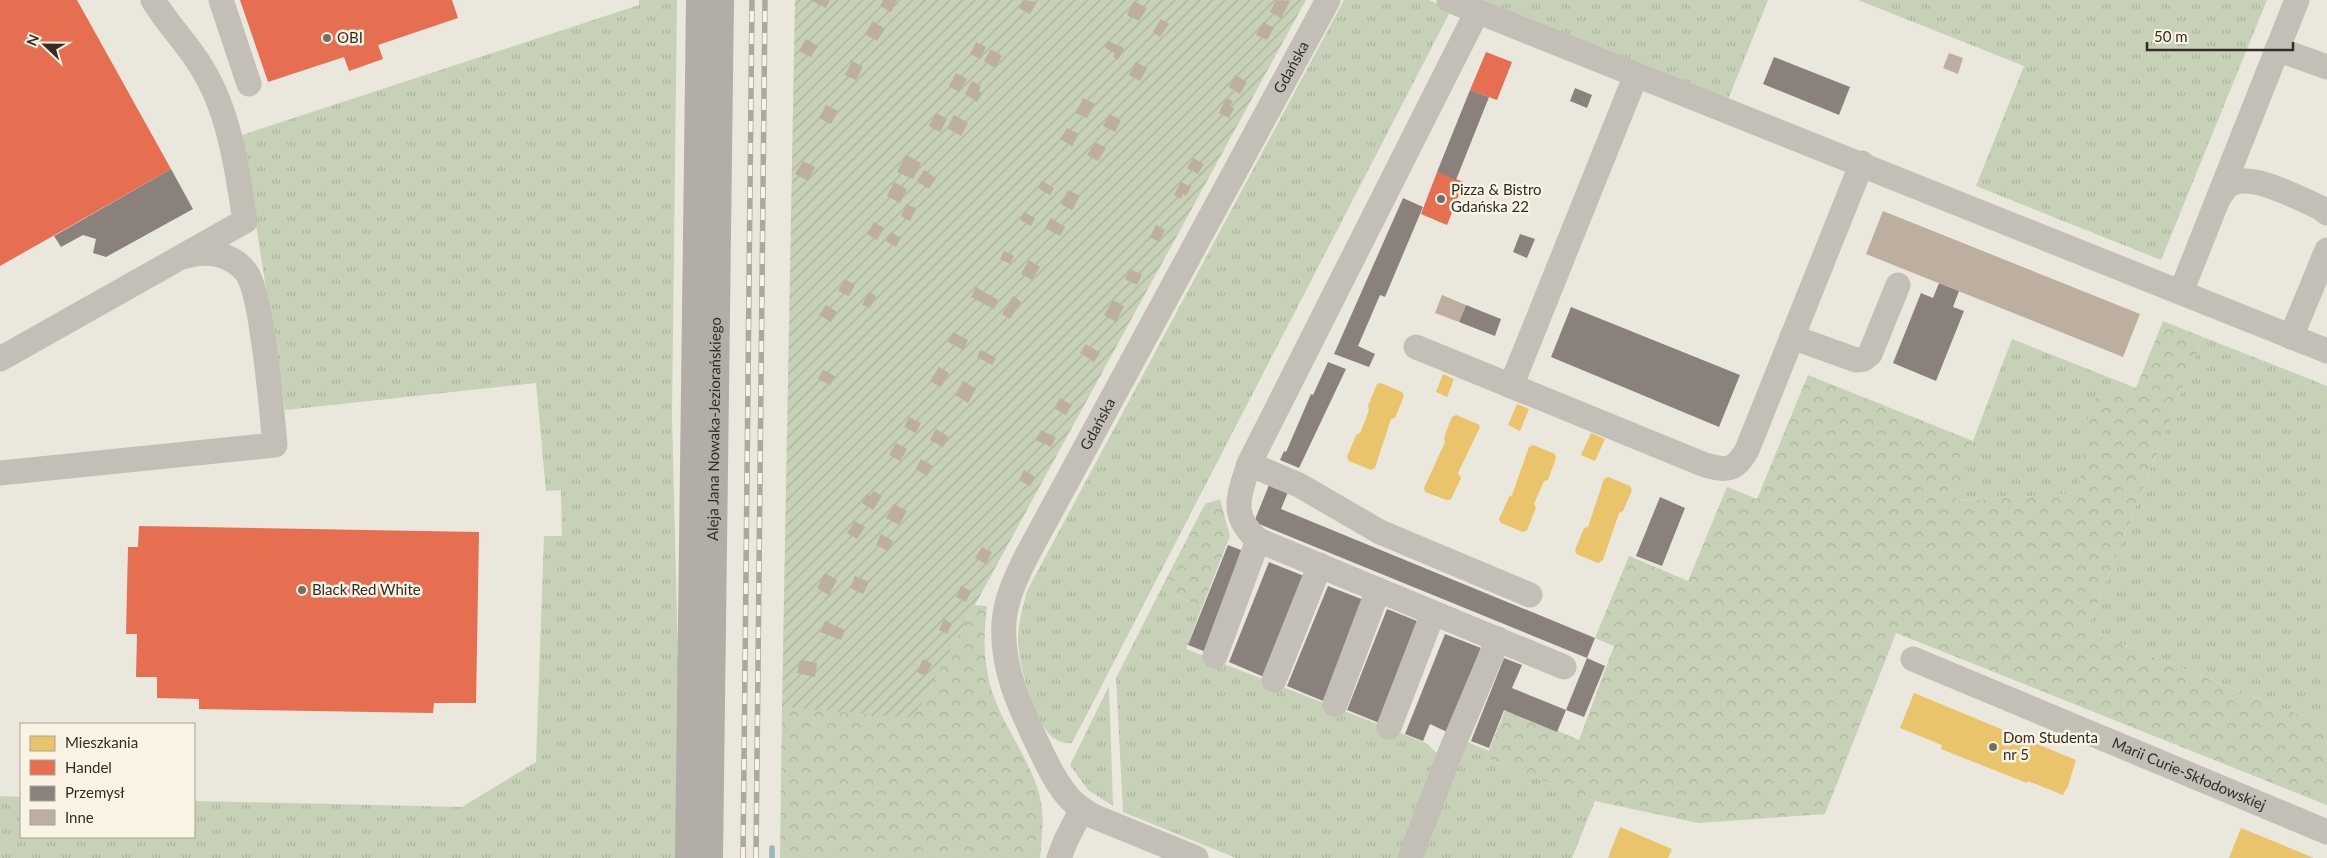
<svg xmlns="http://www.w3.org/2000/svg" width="2327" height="858" font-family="Lato,sans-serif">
	<defs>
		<pattern id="grass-tufts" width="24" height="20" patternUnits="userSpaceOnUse" patternTransform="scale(1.25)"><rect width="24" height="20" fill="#c6d1b7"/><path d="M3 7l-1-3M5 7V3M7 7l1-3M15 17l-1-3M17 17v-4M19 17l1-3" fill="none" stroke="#abb49d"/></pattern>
		<pattern id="forest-crowns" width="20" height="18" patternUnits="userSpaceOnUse" patternTransform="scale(1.25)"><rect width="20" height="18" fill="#c6d1b7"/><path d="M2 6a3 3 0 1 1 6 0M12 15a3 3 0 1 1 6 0" fill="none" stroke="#abb49d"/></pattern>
		<pattern id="garden-furrows" width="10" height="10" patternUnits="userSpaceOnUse" patternTransform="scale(1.25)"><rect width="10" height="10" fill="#c6d1b7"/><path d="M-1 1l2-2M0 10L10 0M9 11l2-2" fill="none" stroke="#abb49d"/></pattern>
	</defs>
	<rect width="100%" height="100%" fill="#eae7dd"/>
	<!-- grass -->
	<path fill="url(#grass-tufts)" d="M 639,0 L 677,0 L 672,416 L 678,655 L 679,858 L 0,858 L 0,796 L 21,797 L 21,837 L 194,837 L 194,801 L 462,807 L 536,762 L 544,536 L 562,536 L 561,490 L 546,491 L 536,383 L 285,410 L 242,135 L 639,5 Z
		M 1344,0 L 1429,0 L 1451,10 L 1072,743 C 1062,744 1052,739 1046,730 C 1032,711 1018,663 1018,639 C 1018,623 1023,607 1027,591 Z
		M 1467,0 L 1768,0 L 1727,102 Z
		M 1858,0 L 2267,0 L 2161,260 L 1976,186 L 2024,66 Z
		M 2203,337 L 2327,386 L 2327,726 L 2087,630 Z
		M 2012,339 L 2136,388 L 2091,399 L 2079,493 L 1955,501 L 1973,441 Z
		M 1161,589 L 1202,607 L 1186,649 L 1426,743 L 1439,755 L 1404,858 L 1236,858 L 1123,812 L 1116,678 Z
		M 1109,686 L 1113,806 L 1088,790 L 1070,765 Z
		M 1465,741 L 1489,751 L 1486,758 L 1595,801 L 1572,858 L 1417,858 Z"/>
	<!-- forest -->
	<path fill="url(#forest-crowns)" d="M 2163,321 L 2203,337 L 2087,630 L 2327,726 L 2327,805 L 1896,633 L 1825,814 L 1698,823 L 1595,801 L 1486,758 L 1506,708 L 1579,740 L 1614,646 L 1595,638 L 1629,556 L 1688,581 L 1727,487 L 1757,499 L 1808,375 L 1973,441 L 1956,501 L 2078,493 L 2091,399 L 2136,388 Z
		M 1220,499 L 1230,536 L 1202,607 L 1161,589 L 1205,504 Z
		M 975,605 L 987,606 C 983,638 983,667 994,697 C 1006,730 1029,759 1039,793 C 1045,815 1042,837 1040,858 L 780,858 L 782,707 L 913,717 Z"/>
	<!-- garden -->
	<path fill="url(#garden-furrows)" d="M 795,0 L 1306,0 L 913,718 L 782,707 Z"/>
	<!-- homes -->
	<path fill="#e9c46a" d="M 1443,374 L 1454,379 L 1447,397 L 1436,392 Z
		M 1381,383 L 1402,392 L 1404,396 L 1395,418 L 1391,419 L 1375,468 L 1371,470 L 1349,461 L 1347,457 L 1356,435 L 1360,433 L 1365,421 L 1369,410 L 1368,406 L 1377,384 Z
		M 1517,404 L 1529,409 L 1520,431 L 1508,425 Z
		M 1456,415 L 1478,424 L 1480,427 L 1458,473 L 1461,478 L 1451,499 L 1447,500 L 1425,492 L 1424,488 L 1445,442 L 1444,438 L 1449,424 L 1452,417 Z
		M 1591,433 L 1605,439 L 1595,461 L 1581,455 Z
		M 1533,445 L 1555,454 L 1556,458 L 1548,480 L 1544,481 L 1534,504 L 1536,508 L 1527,530 L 1523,532 L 1501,523 L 1499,519 L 1509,497 L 1512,495 L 1529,447 Z
		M 1608,477 L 1630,486 L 1632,490 L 1623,511 L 1619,513 L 1603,560 L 1598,563 L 1576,554 L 1575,550 L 1584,528 L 1588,527 L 1604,479 Z
		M 1914,693 L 2076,760 L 2067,789 L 2066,789 L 2063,795 L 2028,781 L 2027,783 L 1941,749 L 1942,745 L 1900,728 Z
		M 1620,827 L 1672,849 L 1668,858 L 1608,858 Z
		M 2241,828 L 2314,858 L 2229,858 Z"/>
	<!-- shops -->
	<path fill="#e76f51" d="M 0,0 L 77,0 L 171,169 L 0,266 Z
		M 240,0 L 452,0 L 458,18 L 378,45 L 383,59 L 349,71 L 344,57 L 268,82 Z
		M 1486,52 L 1512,62 L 1497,100 L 1470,90 Z
		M 1437,172 L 1464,182 L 1447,225 L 1421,214 Z
		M 139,526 L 479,532 L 476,703 L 434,703 L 433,713 L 199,709 L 199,699 L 157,698 L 157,677 L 136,677 L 137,634 L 126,634 L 128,547 L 138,547 Z"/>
	<!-- industry -->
	<path fill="#8a817c" d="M 1774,57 L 1850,87 L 1839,115 L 1763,84 Z
		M 1575,88 L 1592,95 L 1587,108 L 1570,101 Z
		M 1470,90 L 1489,97 L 1456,180 L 1437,172 Z
		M 171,169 L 193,209 L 106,257 L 93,253 L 96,239 L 83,235 L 61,247 L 54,236 Z
		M 1403,198 L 1423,207 L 1385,297 L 1380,295 L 1358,346 L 1375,354 L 1369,367 L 1334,354 Z
		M 1520,234 L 1535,239 L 1527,258 L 1513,252 Z
		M 1939,283 L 1959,291 L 1953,307 L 1964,311 L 1936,381 L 1893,363 L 1921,293 L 1933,298 Z
		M 1466,305 L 1501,319 L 1495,336 L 1459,322 Z
		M 1571,307 L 1740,375 L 1719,427 L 1551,357 Z
		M 1328,362 L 1346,369 L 1299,468 L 1280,460 L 1284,451 L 1286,452 L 1311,394 L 1313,395 Z
		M 1269,485 L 1288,492 L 1281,509 L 1595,638 L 1587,658 L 1254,522 Z
		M 1660,497 L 1685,508 L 1662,566 L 1636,556 Z
		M 1228,545 L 1246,552 L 1206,652 L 1188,645 Z
		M 1269,562 L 1304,576 L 1264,677 L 1229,662 Z
		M 1328,586 L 1364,600 L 1323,701 L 1287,686 Z
		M 1387,609 L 1422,623 L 1382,724 L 1347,710 Z
		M 1445,634 L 1481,648 L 1447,732 L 1430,724 L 1423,741 L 1405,734 Z
		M 1504,658 L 1522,665 L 1512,688 L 1566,710 L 1557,732 L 1504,710 L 1489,748 L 1471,741 Z
		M 1587,658 L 1605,666 L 1584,717 L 1566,710 Z"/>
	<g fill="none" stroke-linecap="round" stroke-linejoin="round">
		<!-- stream -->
		<path stroke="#9ab5bb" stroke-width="5.5" d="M 772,858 L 772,848"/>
	</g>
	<!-- building -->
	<path fill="#bdaf9f" d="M 810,0 L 830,0 L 826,8 Z
		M 883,0 L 897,0 L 891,12 L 880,6 Z
		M 1023,0 L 1037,2 L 1030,14 L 1019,8 Z
		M 1276,0 L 1290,1 L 1281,18 L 1270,12 Z
		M 1134,1 L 1147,8 L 1139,21 L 1127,15 Z
		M 1161,19 L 1169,24 L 1160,37 L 1153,32 Z
		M 873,21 L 885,29 L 877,41 L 865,34 Z
		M 1263,22 L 1274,28 L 1267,40 L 1256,35 Z
		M 806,39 L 818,46 L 811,57 L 799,51 Z
		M 1108,41 L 1124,48 L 1118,60 L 1113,57 L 1115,53 L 1105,48 Z
		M 976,42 L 986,47 L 980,59 L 970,54 Z
		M 991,49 L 1002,56 L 995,68 L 984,61 Z
		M 1949,53 L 1963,58 L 1958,74 L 1943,68 Z
		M 852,61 L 863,67 L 856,80 L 845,75 Z
		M 1136,62 L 1147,68 L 1140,81 L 1129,75 Z
		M 956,73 L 967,79 L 959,92 L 949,86 Z
		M 1235,75 L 1247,82 L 1240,94 L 1229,87 Z
		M 972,81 L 981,86 L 979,91 L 982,94 L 977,102 L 965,94 Z
		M 1083,98 L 1095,104 L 1087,118 L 1076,113 Z
		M 1226,98 L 1233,101 L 1230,106 L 1234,108 L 1229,118 L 1219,113 Z
		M 826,105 L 838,111 L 831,124 L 819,118 Z
		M 936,113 L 947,119 L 940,132 L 929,126 Z
		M 1109,114 L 1121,120 L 1115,132 L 1103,126 Z
		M 954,115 L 968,123 L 961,136 L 947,128 Z
		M 1067,128 L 1079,134 L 1072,146 L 1060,139 Z
		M 1095,142 L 1106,148 L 1098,161 L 1087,155 Z
		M 906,155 L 921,163 L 913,179 L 897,172 Z
		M 1193,158 L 1204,164 L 1198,174 L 1187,168 Z
		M 803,161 L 815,167 L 808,181 L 795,174 Z
		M 924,170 L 936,178 L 929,189 L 917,181 Z
		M 1042,181 L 1054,188 L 1050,195 L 1038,188 Z
		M 894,182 L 907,189 L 900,203 L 887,196 Z
		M 1181,182 L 1191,187 L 1186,196 L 1183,194 L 1181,199 L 1174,195 Z
		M 1068,190 L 1080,196 L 1072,210 L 1061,204 Z
		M 906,204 L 916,208 L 910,221 L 901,216 Z
		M 1883,211 L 2140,314 L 2123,357 L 1866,254 Z
		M 1024,212 L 1035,218 L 1031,226 L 1020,220 Z
		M 1051,218 L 1065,227 L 1060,236 L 1045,228 Z
		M 874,222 L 884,228 L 877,240 L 867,234 Z
		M 1156,225 L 1165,230 L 1159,242 L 1150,237 Z
		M 891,232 L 901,238 L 896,247 L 886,241 Z
		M 1004,251 L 1014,256 L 1010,264 L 1000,259 Z
		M 1029,260 L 1040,267 L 1032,280 L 1021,274 Z
		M 1130,269 L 1142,275 L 1137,285 L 1125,279 Z
		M 845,279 L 855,285 L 849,296 L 838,291 Z
		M 976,287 L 998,300 L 994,309 L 971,297 Z
		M 869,292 L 876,296 L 870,308 L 862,305 Z
		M 1442,295 L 1466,305 L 1459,322 L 1435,313 Z
		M 1013,296 L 1021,302 L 1010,319 L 1002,314 Z
		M 1113,300 L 1124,306 L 1116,322 L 1104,315 Z
		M 826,305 L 837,312 L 831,322 L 819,315 Z
		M 953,332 L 968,340 L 963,350 L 948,342 Z
		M 1086,344 L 1100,353 L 1094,362 L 1080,353 Z
		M 981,350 L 996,358 L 992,365 L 977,357 Z
		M 939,367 L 949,373 L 941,387 L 930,381 Z
		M 823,370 L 835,376 L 830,385 L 818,379 Z
		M 963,381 L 976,389 L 968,403 L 955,395 Z
		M 1060,398 L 1072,405 L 1066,415 L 1054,408 Z
		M 909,417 L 921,423 L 916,433 L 904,427 Z
		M 936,429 L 949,437 L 943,447 L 930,440 Z
		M 1041,430 L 1056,437 L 1051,447 L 1036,440 Z
		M 896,443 L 907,449 L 900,461 L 889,455 Z
		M 921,459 L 933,466 L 927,476 L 916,469 Z
		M 1024,470 L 1035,477 L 1030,486 L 1019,480 Z
		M 874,491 L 882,496 L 873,510 L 862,503 L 867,494 L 870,496 Z
		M 894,504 L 907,511 L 899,525 L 886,518 Z
		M 855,521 L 865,527 L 857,539 L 847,533 Z
		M 881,534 L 893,541 L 888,551 L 876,545 Z
		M 982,547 L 992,552 L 986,564 L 975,558 Z
		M 825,573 L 837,580 L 829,595 L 817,588 Z
		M 855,576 L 869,582 L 863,594 L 850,588 Z
		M 961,586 L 971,591 L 966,602 L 956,597 Z
		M 944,619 L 952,624 L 947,634 L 939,630 Z
		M 825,621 L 845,630 L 841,640 L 820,632 Z
		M 923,659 L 932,664 L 925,676 L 917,672 Z
		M 800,660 L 817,663 L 815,677 L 797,673 Z"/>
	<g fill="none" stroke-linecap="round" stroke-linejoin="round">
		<!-- minor -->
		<g stroke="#c3bfb7" stroke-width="25">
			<path d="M 221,0 L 249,84"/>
			<path d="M 1449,0 L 2327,351"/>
			<path d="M 1477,12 L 1249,464 C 1239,496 1229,515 1258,540 L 1564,667"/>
			<path d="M 2277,49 L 2327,67"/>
			<path d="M 2219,197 C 2222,194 2225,188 2229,185 C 2250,171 2298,198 2319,207 L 2327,213"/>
			<path d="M 2181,292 L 2297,0"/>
			<path d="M 1792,337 L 1856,360 L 1864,359 L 1870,354 L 1898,285"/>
			<path d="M 2291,337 L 2327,250"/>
			<path d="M 1416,347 L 1705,465 C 1727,471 1735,471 1747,450 L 1862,163"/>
			<path d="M 0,359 L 245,221 C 237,170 230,113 202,68 C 188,44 167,24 153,0"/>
			<path d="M 1511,386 L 1636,75"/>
			<path d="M 1249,464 L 1299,485 L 1380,532 L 1530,595"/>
			<path d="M 0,473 L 275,445 C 272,414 262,292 246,272 C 232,254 209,250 187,256"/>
			<path d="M 1215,656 L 1258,540"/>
			<path id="s1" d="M 1913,659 L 2327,832"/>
			<path d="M 1274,680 L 1320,565"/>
			<path d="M 1335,704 L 1378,590"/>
			<path d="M 1389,727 L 1433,613"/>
			<path d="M 1059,858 L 1066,840 L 1082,809"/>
			<path id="s2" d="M 1196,858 L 1093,816 C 1085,811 1078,807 1071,800 C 1057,785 1047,764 1038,745 C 1019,705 1001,667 1004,622 C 1006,598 1016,578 1026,557 L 1328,0"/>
			<path d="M 1410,858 L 1450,753 L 1498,639"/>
		</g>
		<!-- major -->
		<g stroke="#b2ada6" stroke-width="28">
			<path d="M 689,858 L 700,0"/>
			<path id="s3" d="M 709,858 L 720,0"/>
		</g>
		<defs>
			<path id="rail" d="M 743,858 L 752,0
				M 756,858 L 765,0"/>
		</defs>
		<!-- rail casing -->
		<use href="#rail" stroke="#aba7a1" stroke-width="5.5"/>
		<!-- rail -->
		<use href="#rail" stroke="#f8f3e3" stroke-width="4" stroke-dasharray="11" stroke-linecap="butt"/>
	</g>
	<!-- markers -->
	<g fill="#736e66" stroke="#f8f3e3" stroke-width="2">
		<circle cx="327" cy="38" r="5"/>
		<circle cx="1441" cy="199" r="5"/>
		<circle cx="302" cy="590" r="5"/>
		<circle cx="1993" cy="747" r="5"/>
	</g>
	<g text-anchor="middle" stroke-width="5" stroke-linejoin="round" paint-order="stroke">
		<!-- poi labels -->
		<g font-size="15" fill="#332d26" stroke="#f8f3e3" text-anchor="start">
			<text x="337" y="43">OBI</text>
			<text x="1451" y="195">Pizza &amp; Bistro<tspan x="1451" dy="17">Gdańska 22</tspan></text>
			<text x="312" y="595">Black Red White</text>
			<text x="2003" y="743">Dom Studenta<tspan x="2003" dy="17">nr 5</tspan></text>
		</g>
		<!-- street labels -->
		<g font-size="15" fill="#332d26" stroke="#f8f3e3">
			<text dy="5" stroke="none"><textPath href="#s2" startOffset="958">Gdańska</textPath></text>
			<text dy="5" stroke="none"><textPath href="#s2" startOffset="552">Gdańska</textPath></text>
			<text dy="5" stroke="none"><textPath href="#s3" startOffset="429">Aleja Jana Nowaka-Jeziorańskiego</textPath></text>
			<text dy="5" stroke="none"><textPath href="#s1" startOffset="299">Marii Curie-Skłodowskiej</textPath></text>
		</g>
	</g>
	<!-- legend -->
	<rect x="20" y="723" width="175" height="115" fill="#f8f3e3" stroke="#a9a497"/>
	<rect x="30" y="736" width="25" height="15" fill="#e9c46a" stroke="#a9a497"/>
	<text x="65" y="748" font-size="15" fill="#332d26">Mieszkania</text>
	<rect x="30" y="760" width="25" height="15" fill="#e76f51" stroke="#a9a497"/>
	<text x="65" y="773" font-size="15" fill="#332d26">Handel</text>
	<rect x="30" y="786" width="25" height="15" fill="#8a817c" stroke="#a9a497"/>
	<text x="65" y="798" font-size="15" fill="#332d26">Przemysł</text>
	<rect x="30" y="810" width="25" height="15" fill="#bdaf9f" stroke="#a9a497"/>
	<text x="65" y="823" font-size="15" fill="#332d26">Inne</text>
	<!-- north arrow -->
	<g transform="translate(45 45) rotate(292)" stroke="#f8f3e3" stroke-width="4" paint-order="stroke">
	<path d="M0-4L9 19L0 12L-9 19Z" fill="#332d26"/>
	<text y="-8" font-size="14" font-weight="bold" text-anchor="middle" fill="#332d26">N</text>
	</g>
	<!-- scale -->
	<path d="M2147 42v8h146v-8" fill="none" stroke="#332d26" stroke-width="2.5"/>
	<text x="2154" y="42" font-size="15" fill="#332d26" stroke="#f8f3e3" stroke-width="4" paint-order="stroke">50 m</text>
</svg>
